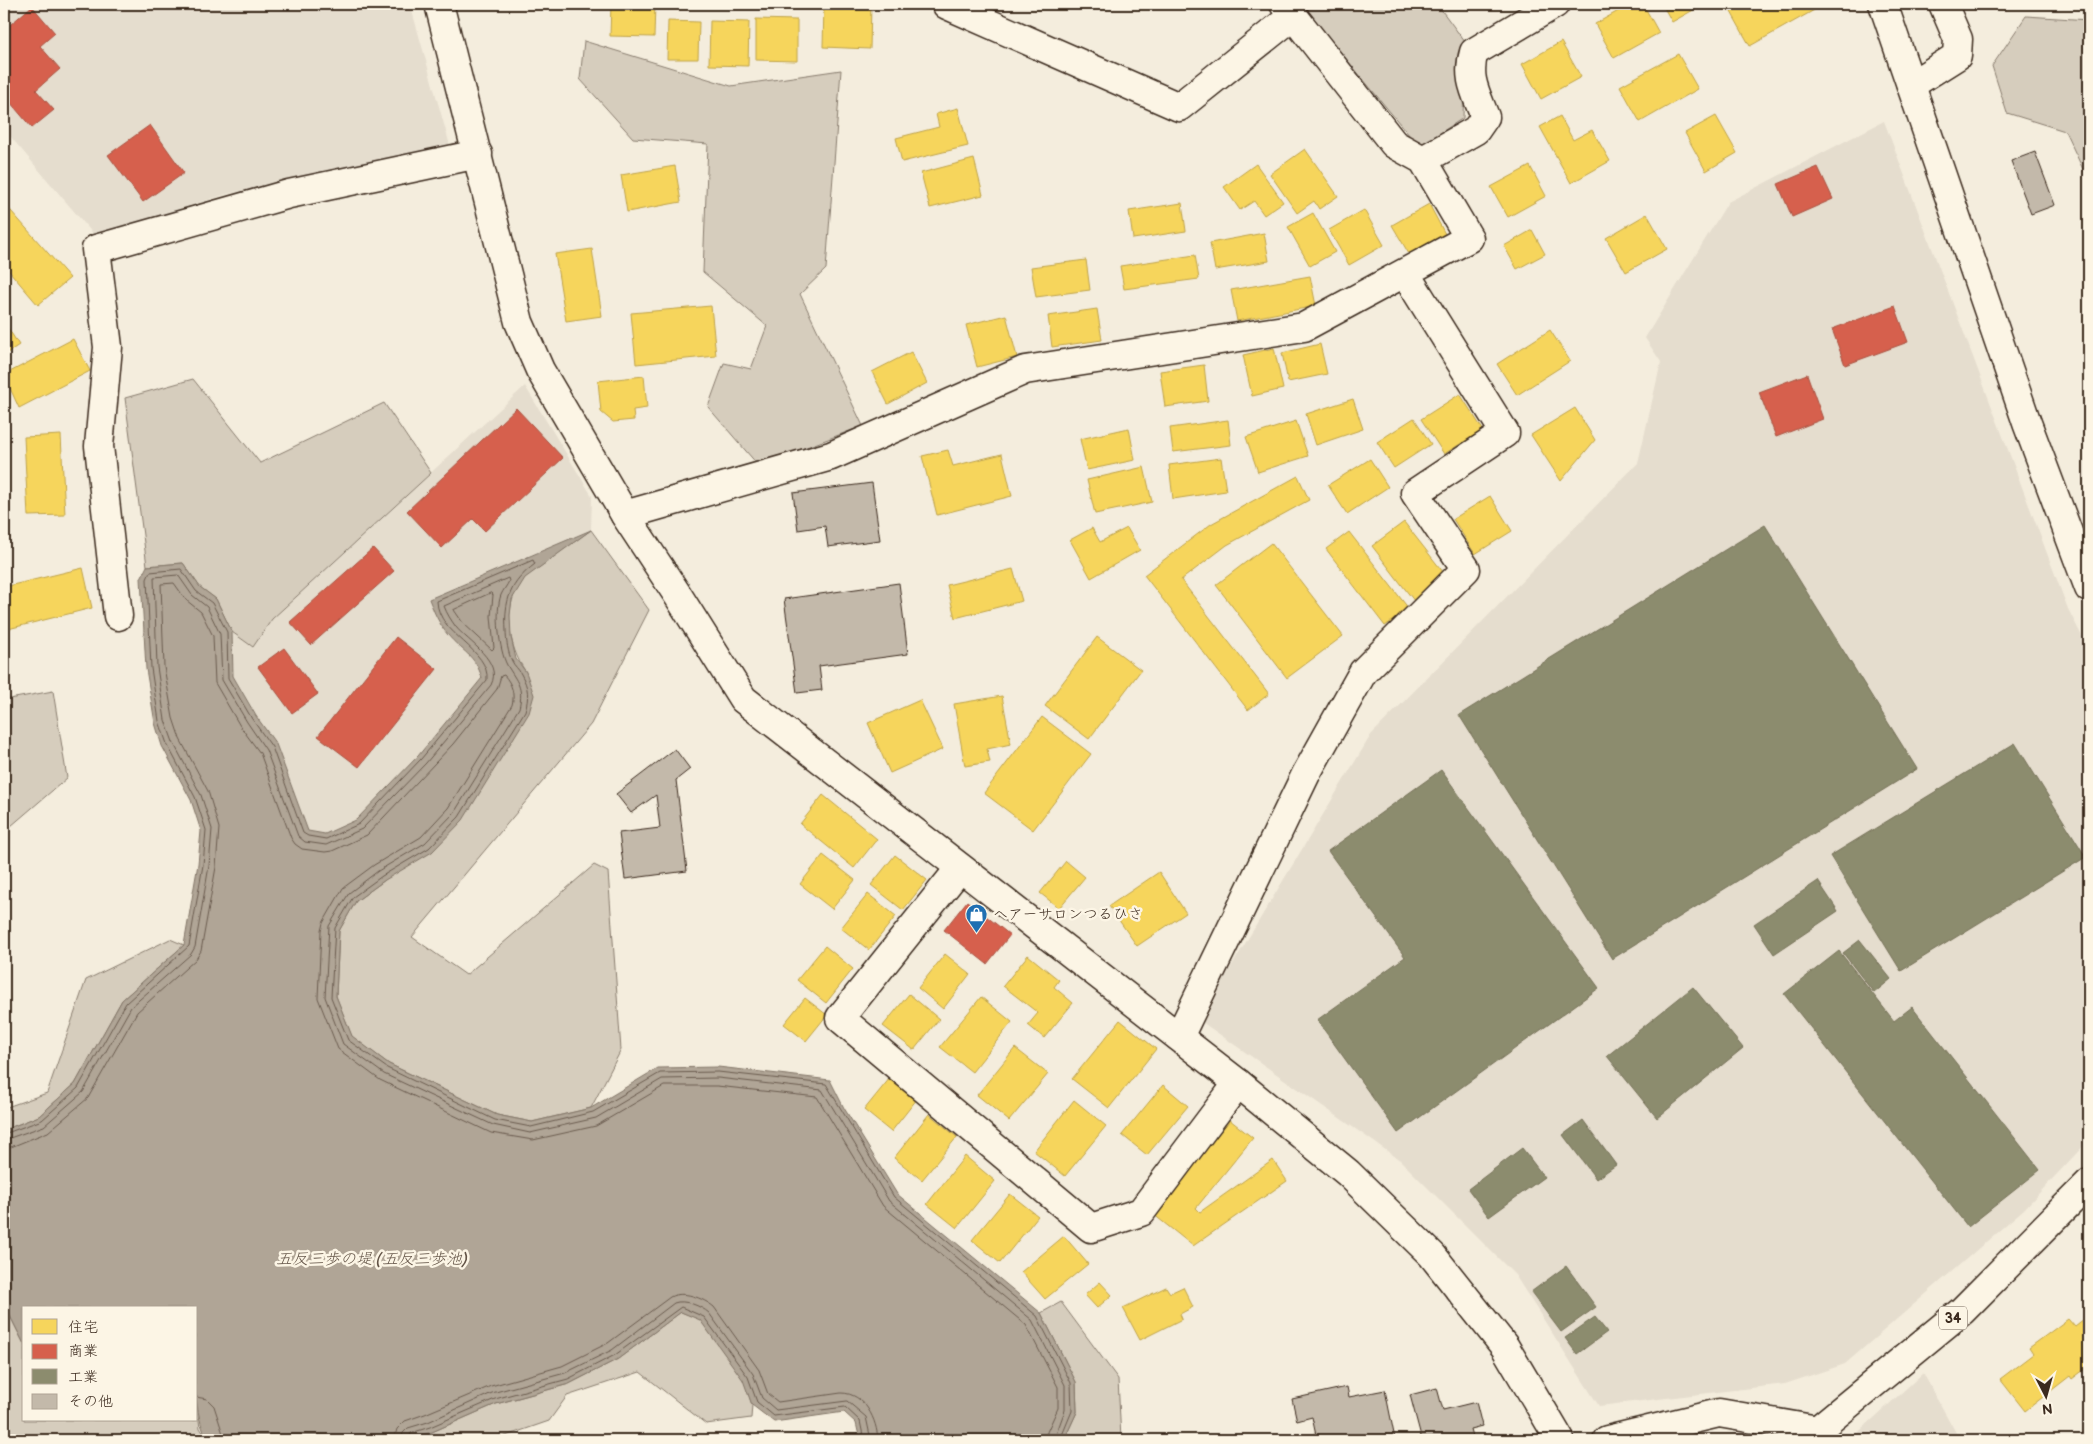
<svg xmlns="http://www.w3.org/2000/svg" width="2093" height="1444" font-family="'Balsamiq Sans','Klee One',sans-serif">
	<rect width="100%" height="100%" fill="#f4eddd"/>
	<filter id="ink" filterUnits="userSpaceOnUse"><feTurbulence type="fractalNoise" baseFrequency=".02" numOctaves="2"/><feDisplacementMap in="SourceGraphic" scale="10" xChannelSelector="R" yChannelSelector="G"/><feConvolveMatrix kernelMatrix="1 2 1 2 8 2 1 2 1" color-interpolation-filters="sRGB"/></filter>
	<g filter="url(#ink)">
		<!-- built -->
		<path fill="#e5ddce" d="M 4,4 L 410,4 L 451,149 L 227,194 L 95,236 L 4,129 Z
			M 1884,121 L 2068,609 L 2089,650 L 2089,1140 L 2024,1209 L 1845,1364 L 1785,1384 L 1599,1406 L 1515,1275 L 1400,1160 L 1199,1020 L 1371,735 L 1638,463 L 1661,362 L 1645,338 L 1728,202 Z
			M 525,386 L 592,496 L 591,530 L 429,599 L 438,621 L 449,636 L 478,664 L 482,678 L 418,756 L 356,820 L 325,834 L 308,831 L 276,744 L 256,716 L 233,676 L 232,632 L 253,647 L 272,619 Z
			M 1923,1373 L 1960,1440 L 1850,1440 Z"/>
		<!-- green -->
		<path fill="#d6cdbd" stroke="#887c6e" d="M 1301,4 L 1437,4 L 1465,42 L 1463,118 L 1419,147 Z
			M 2026,16 L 2089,20 L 2089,182 L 2065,131 L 2007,113 L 1992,66 Z
			M 584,41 L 731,86 L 841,70 L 826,269 L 800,294 L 863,426 L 758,465 L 708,407 L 724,363 L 751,369 L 767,326 L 703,272 L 708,144 L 633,138 L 580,79 Z
			M 193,379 L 260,463 L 384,403 L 431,473 L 272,619 L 253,647 L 232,632 L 216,599 L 200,587 L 183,563 L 147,566 L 125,398 Z
			M 591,530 L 649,610 L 591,724 L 412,937 L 466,975 L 594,865 L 608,872 L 621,1050 L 591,1108 L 532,1122 L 497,1115 L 389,1064 L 352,1037 L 336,996 L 339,931 L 356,901 L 385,880 L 526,672 C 507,646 502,604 524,578 C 530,572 540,567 547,562 C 561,551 576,540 591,530 Z
			M 53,691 L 67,778 L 4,832 L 4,700 Z
			M 170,939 L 184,945 L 122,1000 L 75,1084 L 39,1116 L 4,1130 L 4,1108 L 47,1093 L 86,980 Z
			M 4,1297 L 7,1310 L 24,1344 L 24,1420 L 196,1420 L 196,1399 L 200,1428 L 208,1440 L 191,1440 L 188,1436 L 171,1440 L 4,1440 Z
			M 1061,1302 L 1118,1379 L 1121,1440 L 1064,1440 L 1077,1412 L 1076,1382 L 1041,1313 Z
			M 681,1312 L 700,1319 L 744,1380 L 752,1405 L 751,1418 L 706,1424 L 640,1372 L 567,1396 L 549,1421 L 494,1440 L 406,1440 L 432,1432 L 496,1404 L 569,1384 L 618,1359 Z"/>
		<!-- water -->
		<path fill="#b0a596" stroke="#817466" d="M 591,530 L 525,578 L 512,599 L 510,615 L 511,637 L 516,659 L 526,672 L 534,695 L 529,713 L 463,820 L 432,852 L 385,880 L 356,901 L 339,931 L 336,996 L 352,1036 L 389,1064 L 497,1115 L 532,1122 L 591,1108 L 658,1068 L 718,1067 L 830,1080 L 844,1108 L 897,1194 L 1041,1313 L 1076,1382 L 1077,1412 L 1064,1440 L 860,1440 L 856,1423 L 844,1412 L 774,1422 L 752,1405 L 743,1380 L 700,1320 L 681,1312 L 618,1359 L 569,1384 L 496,1404 L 432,1432 L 406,1440 L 208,1440 C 189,1409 196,1344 196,1308 L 24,1308 L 24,1344 L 7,1310 L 4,1297 L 4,1130 L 39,1116 L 75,1084 L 122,1000 L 184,945 L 198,864 L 201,831 L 191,800 L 162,746 L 155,723 L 146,669 L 141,578 L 147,566 L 183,563 L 200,587 L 216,599 L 232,632 L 233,676 L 256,716 L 276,744 L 308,831 L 325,834 L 356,820 L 418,756 L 482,678 C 475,654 462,652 448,635 C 439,624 434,612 429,599 Z"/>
		<!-- homes -->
		<path fill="#f6d55c" stroke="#bea249" d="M 611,4 L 655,4 L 654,37 L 610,36 Z
			M 824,4 L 871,5 L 870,49 L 823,47 Z
			M 1631,4 L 1643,4 L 1659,33 L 1614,58 L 1595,24 Z
			M 1662,4 L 1704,4 L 1672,22 Z
			M 1741,4 L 1825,4 L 1750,46 L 1730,10 Z
			M 756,19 L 797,20 L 797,61 L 756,60 Z
			M 668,21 L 699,22 L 698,59 L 667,59 Z
			M 710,21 L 749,22 L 748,66 L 709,65 Z
			M 1561,42 L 1581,77 L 1541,99 L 1522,64 Z
			M 1678,54 L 1698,89 L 1640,122 L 1620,86 Z
			M 958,108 L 968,146 L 902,162 L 896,138 L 939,127 L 936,114 Z
			M 1560,116 L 1573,140 L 1592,130 L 1610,161 L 1571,183 L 1540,127 Z
			M 1716,116 L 1737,153 L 1706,171 L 1685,133 Z
			M 1305,149 L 1338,196 L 1319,209 L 1314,201 L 1297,213 L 1270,174 Z
			M 974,159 L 983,195 L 930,208 L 921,173 Z
			M 1256,164 L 1283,202 L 1264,215 L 1254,201 L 1240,210 L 1224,187 Z
			M 675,166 L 681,202 L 627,212 L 621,175 Z
			M 1530,166 L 1546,196 L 1508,217 L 1491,187 Z
			M 4,203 L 70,278 L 38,305 L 4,265 Z
			M 1182,203 L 1186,231 L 1133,239 L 1129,211 Z
			M 1429,204 L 1445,234 L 1409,254 L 1392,225 Z
			M 1364,210 L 1384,245 L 1349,265 L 1329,230 Z
			M 1313,213 L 1335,252 L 1310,266 L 1288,227 Z
			M 1647,214 L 1667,249 L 1626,272 L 1606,238 Z
			M 1532,230 L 1545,254 L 1517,269 L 1504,246 Z
			M 1264,233 L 1269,261 L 1215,270 L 1210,243 Z
			M 592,249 L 602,316 L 566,321 L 555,254 Z
			M 1195,255 L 1199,279 L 1124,289 L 1120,266 Z
			M 1086,260 L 1090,290 L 1036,297 L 1031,267 Z
			M 1310,276 L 1316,306 L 1237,321 L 1231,290 Z
			M 711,306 L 716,356 L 636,364 L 631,313 Z
			M 1097,309 L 1102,340 L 1052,347 L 1048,316 Z
			M 1006,315 L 1017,357 L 977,367 L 966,325 Z
			M 4,322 L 19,345 L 4,355 Z
			M 1550,330 L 1570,361 L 1517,395 L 1497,364 Z
			M 73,339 L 90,371 L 19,408 L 4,375 Z
			M 1320,344 L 1327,374 L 1288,382 L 1282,353 Z
			M 1274,348 L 1283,389 L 1252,396 L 1243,355 Z
			M 911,352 L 927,383 L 888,404 L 872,372 Z
			M 1204,365 L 1208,401 L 1165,407 L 1160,371 Z
			M 644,376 L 647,408 L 633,410 L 634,420 L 613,422 L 601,412 L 598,381 Z
			M 1460,394 L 1483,430 L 1444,454 L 1421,419 Z
			M 1353,399 L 1363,429 L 1316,445 L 1306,414 Z
			M 1575,408 L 1595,440 L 1561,481 L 1531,435 Z
			M 1414,418 L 1431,444 L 1394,468 L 1377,442 Z
			M 1228,420 L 1231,445 L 1173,452 L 1170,428 Z
			M 1296,421 L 1308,456 L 1258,472 L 1246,437 Z
			M 1129,428 L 1135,460 L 1087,470 L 1080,439 Z
			M 61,435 L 65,515 L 28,516 L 24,437 Z
			M 948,450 L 953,466 L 1002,454 L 1012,496 L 937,515 L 922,456 Z
			M 1221,458 L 1226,491 L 1173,499 L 1169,465 Z
			M 1370,459 L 1388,487 L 1347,514 L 1328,485 Z
			M 1144,467 L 1152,502 L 1095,514 L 1087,480 Z
			M 1298,476 L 1309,500 L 1227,545 L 1181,580 L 1269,694 L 1248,710 L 1144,575 L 1211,524 Z
			M 1490,496 L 1512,531 L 1475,554 L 1453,519 Z
			M 1404,522 L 1447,577 L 1415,602 L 1372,546 Z
			M 1092,528 L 1100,542 L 1127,528 L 1140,550 L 1091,578 L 1070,540 Z
			M 1349,532 L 1409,609 L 1385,626 L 1326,549 Z
			M 1271,543 L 1343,636 L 1287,678 L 1216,585 Z
			M 83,568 L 92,608 L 8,629 L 4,611 L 4,587 Z
			M 1013,569 L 1022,601 L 955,618 L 947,585 Z
			M 1097,637 L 1141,670 L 1089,739 L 1045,706 Z
			M 1002,696 L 1011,744 L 987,749 L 990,762 L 965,766 L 954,704 Z
			M 920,700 L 943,749 L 890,773 L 868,723 Z
			M 1042,717 L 1091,754 L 1033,830 L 984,793 Z
			M 823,795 L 877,839 L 854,868 L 800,824 Z
			M 823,855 L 855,880 L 832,909 L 800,884 Z
			M 895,855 L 927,880 L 903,910 L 871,885 Z
			M 1066,861 L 1085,877 L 1059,908 L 1040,893 Z
			M 1159,872 L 1186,913 L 1137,946 L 1109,906 Z
			M 868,894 L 896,916 L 869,950 L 841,928 Z
			M 825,946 L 853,969 L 826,1003 L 797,980 Z
			M 945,954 L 970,974 L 943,1009 L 918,988 Z
			M 1028,955 L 1059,980 L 1054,987 L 1073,1003 L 1044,1038 L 1028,1025 L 1038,1013 L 1003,986 Z
			M 909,994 L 939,1019 L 914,1050 L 883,1026 Z
			M 981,997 L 1012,1022 L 972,1072 L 940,1047 Z
			M 805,998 L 827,1015 L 806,1041 L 784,1024 Z
			M 1120,1020 L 1156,1049 L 1109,1108 L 1072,1079 Z
			M 1015,1048 L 1048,1074 L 1009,1121 L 977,1095 Z
			M 890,1078 L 917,1099 L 891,1132 L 864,1110 Z
			M 1163,1085 L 1188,1106 L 1147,1155 L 1122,1135 Z
			M 1074,1100 L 1106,1126 L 1065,1176 L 1034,1151 Z
			M 929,1114 L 957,1137 L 922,1180 L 894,1158 Z
			M 1230,1120 L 1253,1138 L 1196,1208 L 1200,1212 L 1273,1160 L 1287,1181 L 1193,1246 L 1153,1214 Z
			M 965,1156 L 995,1181 L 957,1228 L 927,1204 Z
			M 1010,1194 L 1038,1216 L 1000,1263 L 972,1240 Z
			M 1064,1236 L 1088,1264 L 1045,1299 L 1021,1272 Z
			M 1100,1282 L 1112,1295 L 1097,1308 L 1085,1295 Z
			M 1166,1287 L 1170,1293 L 1183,1287 L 1193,1307 L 1180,1314 L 1182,1319 L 1140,1340 L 1123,1308 Z
			M 2089,1316 L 2089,1366 L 2072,1379 L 2070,1376 L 2025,1411 L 2000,1379 L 2033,1354 L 2029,1348 L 2068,1319 L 2075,1327 Z"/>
		<!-- shops -->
		<path fill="#d6604d" stroke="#a8503f" d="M 32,6 L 55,33 L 40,46 L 60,69 L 36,90 L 54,110 L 32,128 L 4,95 L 4,30 Z
			M 150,125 L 184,173 L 143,202 L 108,155 Z
			M 1818,167 L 1833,199 L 1792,217 L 1778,184 Z
			M 1895,306 L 1908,342 L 1845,365 L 1832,329 Z
			M 1807,374 L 1823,419 L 1776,437 L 1759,392 Z
			M 516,408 L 563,458 L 485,531 L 473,519 L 442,548 L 407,511 Z
			M 373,548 L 394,571 L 311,645 L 290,622 Z
			M 396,637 L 437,669 L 359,767 L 318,736 Z
			M 284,648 L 318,694 L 292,713 L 258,667 Z
			M 967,901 L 1010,935 L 987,964 L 944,930 Z"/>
		<!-- industry -->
		<path fill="#8c8c6e" stroke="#746f56" d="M 1765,525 L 1917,769 L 1612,959 L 1459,715 Z
			M 2015,743 L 2086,857 L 1901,971 L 1830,856 Z
			M 1441,770 L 1599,988 L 1398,1133 L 1317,1020 L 1405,957 L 1328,851 Z
			M 1818,881 L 1838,911 L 1774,954 L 1754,924 Z
			M 1860,940 L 1891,979 L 1874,993 L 1843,953 Z
			M 1839,951 L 1894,1021 L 1912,1007 L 2040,1170 L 1968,1227 L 1784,994 Z
			M 1693,987 L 1743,1048 L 1657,1118 L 1607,1056 Z
			M 1583,1120 L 1616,1165 L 1596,1179 L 1563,1135 Z
			M 1522,1148 L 1544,1177 L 1489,1217 L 1468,1189 Z
			M 1566,1266 L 1596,1307 L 1561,1332 L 1531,1292 Z
			M 1595,1317 L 1607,1332 L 1577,1354 L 1565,1338 Z"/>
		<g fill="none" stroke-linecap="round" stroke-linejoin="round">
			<!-- shore -->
			<path stroke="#6a5b4e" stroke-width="1" d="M 491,593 L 493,595 L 491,616 L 494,648 L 492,650 L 463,623 L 454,610 Z
				M 4,1134 L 42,1120 L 78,1088 L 126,1003 L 189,946 L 203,865 L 206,830 L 195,797 L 167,744 L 159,721 L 151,668 L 147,579 L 150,572 L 181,569 L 196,591 L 212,603 L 227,632 L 228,678 L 252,719 L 272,747 L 303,833 L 308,836 L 326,839 L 359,824 L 421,759 L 487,680 C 490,649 438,635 437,601 L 533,560 L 535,564 C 510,583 504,600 506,631 C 506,640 508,653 512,661 C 514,666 519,669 521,674 C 529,688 529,697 525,711 L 459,817 L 429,848 L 382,876 L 353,897 L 335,928 L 331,997 L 348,1040 L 387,1068 L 495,1120 L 531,1127 L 593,1112 L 660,1073 L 718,1072 L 826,1084 L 894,1197 L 1037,1316 L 1071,1383 L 1072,1411 L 1060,1440
				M 4,1140 L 44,1126 L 83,1092 L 131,1007 L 191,954 L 195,947 L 209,866 L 212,829 L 201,795 L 173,742 L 165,720 L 157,667 L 154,577 L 178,575 L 192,595 L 207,607 L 220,634 L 222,680 L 247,722 L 266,750 L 298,836 L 305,842 L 326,845 L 362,829 L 426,763 L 491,685 C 503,661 468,642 456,627 C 451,620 447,614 444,606 L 508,578 L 509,581 C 507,586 503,590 501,595 C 495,611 499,650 507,665 C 517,682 524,687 519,708 L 454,813 L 425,843 L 378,871 L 349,893 L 329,926 L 325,997 L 343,1044 L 384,1074 L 493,1125 L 530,1133 L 596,1118 L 662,1079 L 718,1078 L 822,1090 L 889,1201 L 1032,1320 L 1065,1385 L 1065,1410 L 1054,1440
				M 4,1148 L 11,1147 L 48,1132 L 88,1098 L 137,1012 L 196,959 L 201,951 L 216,867 L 219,828 L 208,791 L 180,739 L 173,718 L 164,667 L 161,584 L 174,583 L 186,600 L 201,612 L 213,636 L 215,683 L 240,726 L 260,753 L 291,838 L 295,844 L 302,849 L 325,852 L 332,851 L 367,835 L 453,744 L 497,689 L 501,676 L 504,675 C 512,684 515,694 512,705 L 448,808 L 421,837 L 374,865 L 343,888 L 323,923 L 321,931 L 318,998 L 338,1049 L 380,1080 L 491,1133 L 533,1140 L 596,1126 L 664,1086 L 717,1086 L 817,1097 L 883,1206 L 1026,1325 L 1058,1387 L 1058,1408 L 1047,1432 L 1046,1440
				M 196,1397 L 207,1399 L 214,1406 L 225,1440
				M 394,1440 L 397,1429 L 405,1421 L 425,1414 L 491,1386 L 562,1366 L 608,1343 L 670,1297 C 683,1290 703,1298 714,1307 L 759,1370 L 768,1394 L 778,1402 L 841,1393 C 865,1393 877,1420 878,1440
				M 401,1440 L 403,1433 L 408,1428 L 428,1422 L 492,1393 L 565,1373 L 612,1350 L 674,1303 C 684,1299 701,1306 709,1313 L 753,1374 L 762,1398 L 776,1410 L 847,1401 L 866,1417 L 871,1440
				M 408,1440 L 411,1433 L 430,1427 L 495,1399 L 568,1379 L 615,1355 L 681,1307 L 704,1317 L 748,1377 L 757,1402 L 774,1416 L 845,1407 L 860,1421 L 864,1440"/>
		</g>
		<!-- building -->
		<path fill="#c3b9aa" stroke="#3b2a1e" d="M 2035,152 L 2055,205 L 2031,214 L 2011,161 Z
			M 872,483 L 880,540 L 828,547 L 825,526 L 798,530 L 793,493 Z
			M 899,583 L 908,654 L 819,666 L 822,690 L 797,693 L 784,599 Z
			M 675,749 L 690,769 L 676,780 L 687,871 L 625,879 L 619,833 L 660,828 L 656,795 L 631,813 L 616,794 Z
			M 1347,1387 L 1349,1397 L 1385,1390 L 1395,1439 L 1340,1440 L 1340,1437 L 1317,1440 L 1312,1417 L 1297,1421 L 1292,1399 Z
			M 1437,1388 L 1443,1410 L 1476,1402 L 1482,1426 L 1470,1429 L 1473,1440 L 1422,1440 L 1410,1395 Z"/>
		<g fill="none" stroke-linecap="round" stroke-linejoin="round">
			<defs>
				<path id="street" d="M 947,4 L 947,5 L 1179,107 L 1294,15
					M 1911,85 L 1957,56 L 1958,39 L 1943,4
					M 1423,160 L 1476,130 L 1485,117 C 1476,93 1466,78 1474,52 L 1555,4
					M 625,515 L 831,456 L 1025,370 L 1304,327 L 1469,238 L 1423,160 L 1394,144 L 1284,4
					M 118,616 L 99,446 L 108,347 L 96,249 L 289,194 L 478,154
					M 960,868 L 840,1018 L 1091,1228 L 1141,1212 L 1238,1083
					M 1179,1037 L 1306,774 L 1363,672 L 1466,569 L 1415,493 L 1505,433 L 1405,273
					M 1607,1440 L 1719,1413 L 1818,1430"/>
				<path id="secondary" d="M 439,4 L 519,322 L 540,370 L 625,515 L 677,594 L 743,699 L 1238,1083 L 1348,1173 L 1432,1255 L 1505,1347 L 1560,1440
					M 1883,4 L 2027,423 L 2089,588"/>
				<path id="highway" d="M 1805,1440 L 1962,1311 L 2089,1183"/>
			</defs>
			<!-- street casing -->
			<use href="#street" stroke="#3b2a1e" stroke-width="31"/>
			<!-- secondary casing -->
			<use href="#secondary" stroke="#3b2a1e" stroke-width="31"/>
			<!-- highway casing -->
			<use href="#highway" stroke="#3b2a1e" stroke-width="31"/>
			<!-- street -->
			<use href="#street" stroke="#fcf5e5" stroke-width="28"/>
			<!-- secondary -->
			<use href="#secondary" stroke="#fcf5e5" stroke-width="28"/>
			<!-- highway -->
			<use href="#highway" stroke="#fcf5e5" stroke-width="28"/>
		</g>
	</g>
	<!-- icons -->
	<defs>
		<symbol id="shop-pin" viewBox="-11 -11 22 30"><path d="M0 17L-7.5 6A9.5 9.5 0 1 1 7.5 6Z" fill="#1f6fb2" stroke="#fcf5e5"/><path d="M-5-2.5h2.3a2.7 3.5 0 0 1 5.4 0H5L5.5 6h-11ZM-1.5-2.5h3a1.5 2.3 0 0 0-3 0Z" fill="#fff"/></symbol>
	</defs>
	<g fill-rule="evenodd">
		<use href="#shop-pin" x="964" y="902" width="25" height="34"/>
	</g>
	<g text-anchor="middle" stroke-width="5" stroke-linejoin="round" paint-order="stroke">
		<!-- shield labels -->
		<rect fill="#fcf5e5" stroke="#75675a" stroke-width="1" x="1939" y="1306.5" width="28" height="23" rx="4"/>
		<g font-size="14" font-weight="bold" fill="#3b2a1e">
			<text x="1953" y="1323">34</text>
		</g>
		<!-- poi labels -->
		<g font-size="15" fill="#3b2a1e" stroke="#fcf5e5" text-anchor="start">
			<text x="993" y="919">ヘアーサロンつるひさ</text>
		</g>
		<!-- water labels -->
		<g font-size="16" font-style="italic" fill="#645548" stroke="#fcf5e5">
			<text x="372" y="1264">五反三歩の堤 (五反三歩池)</text>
		</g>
	</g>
	<!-- margin -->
	<rect width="2093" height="1444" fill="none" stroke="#fcf5e5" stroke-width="20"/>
	<rect x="10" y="10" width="2073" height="1424" fill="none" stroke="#3b2a1e" stroke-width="2" filter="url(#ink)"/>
	<!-- legend -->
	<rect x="22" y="1306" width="175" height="115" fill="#fcf5e5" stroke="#afa495"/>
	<rect x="32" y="1319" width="25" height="15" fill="#f6d55c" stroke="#afa495"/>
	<text x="68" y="1332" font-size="15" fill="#3b2a1e">住宅</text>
	<rect x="32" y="1344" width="25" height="15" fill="#d6604d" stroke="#afa495"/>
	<text x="68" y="1356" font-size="15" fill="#3b2a1e">商業</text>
	<rect x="32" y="1369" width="25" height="15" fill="#8c8c6e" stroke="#afa495"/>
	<text x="68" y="1382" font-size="15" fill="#3b2a1e">工業</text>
	<rect x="32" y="1394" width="25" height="15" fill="#c3b9aa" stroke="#afa495"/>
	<text x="68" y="1406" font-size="15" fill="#3b2a1e">その他</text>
	<!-- north arrow -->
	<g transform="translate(2046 1396) rotate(174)" stroke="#fcf5e5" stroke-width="4" paint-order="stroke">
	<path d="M0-4L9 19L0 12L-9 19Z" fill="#3b2a1e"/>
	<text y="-8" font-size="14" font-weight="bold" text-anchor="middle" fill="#3b2a1e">N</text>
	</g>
</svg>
